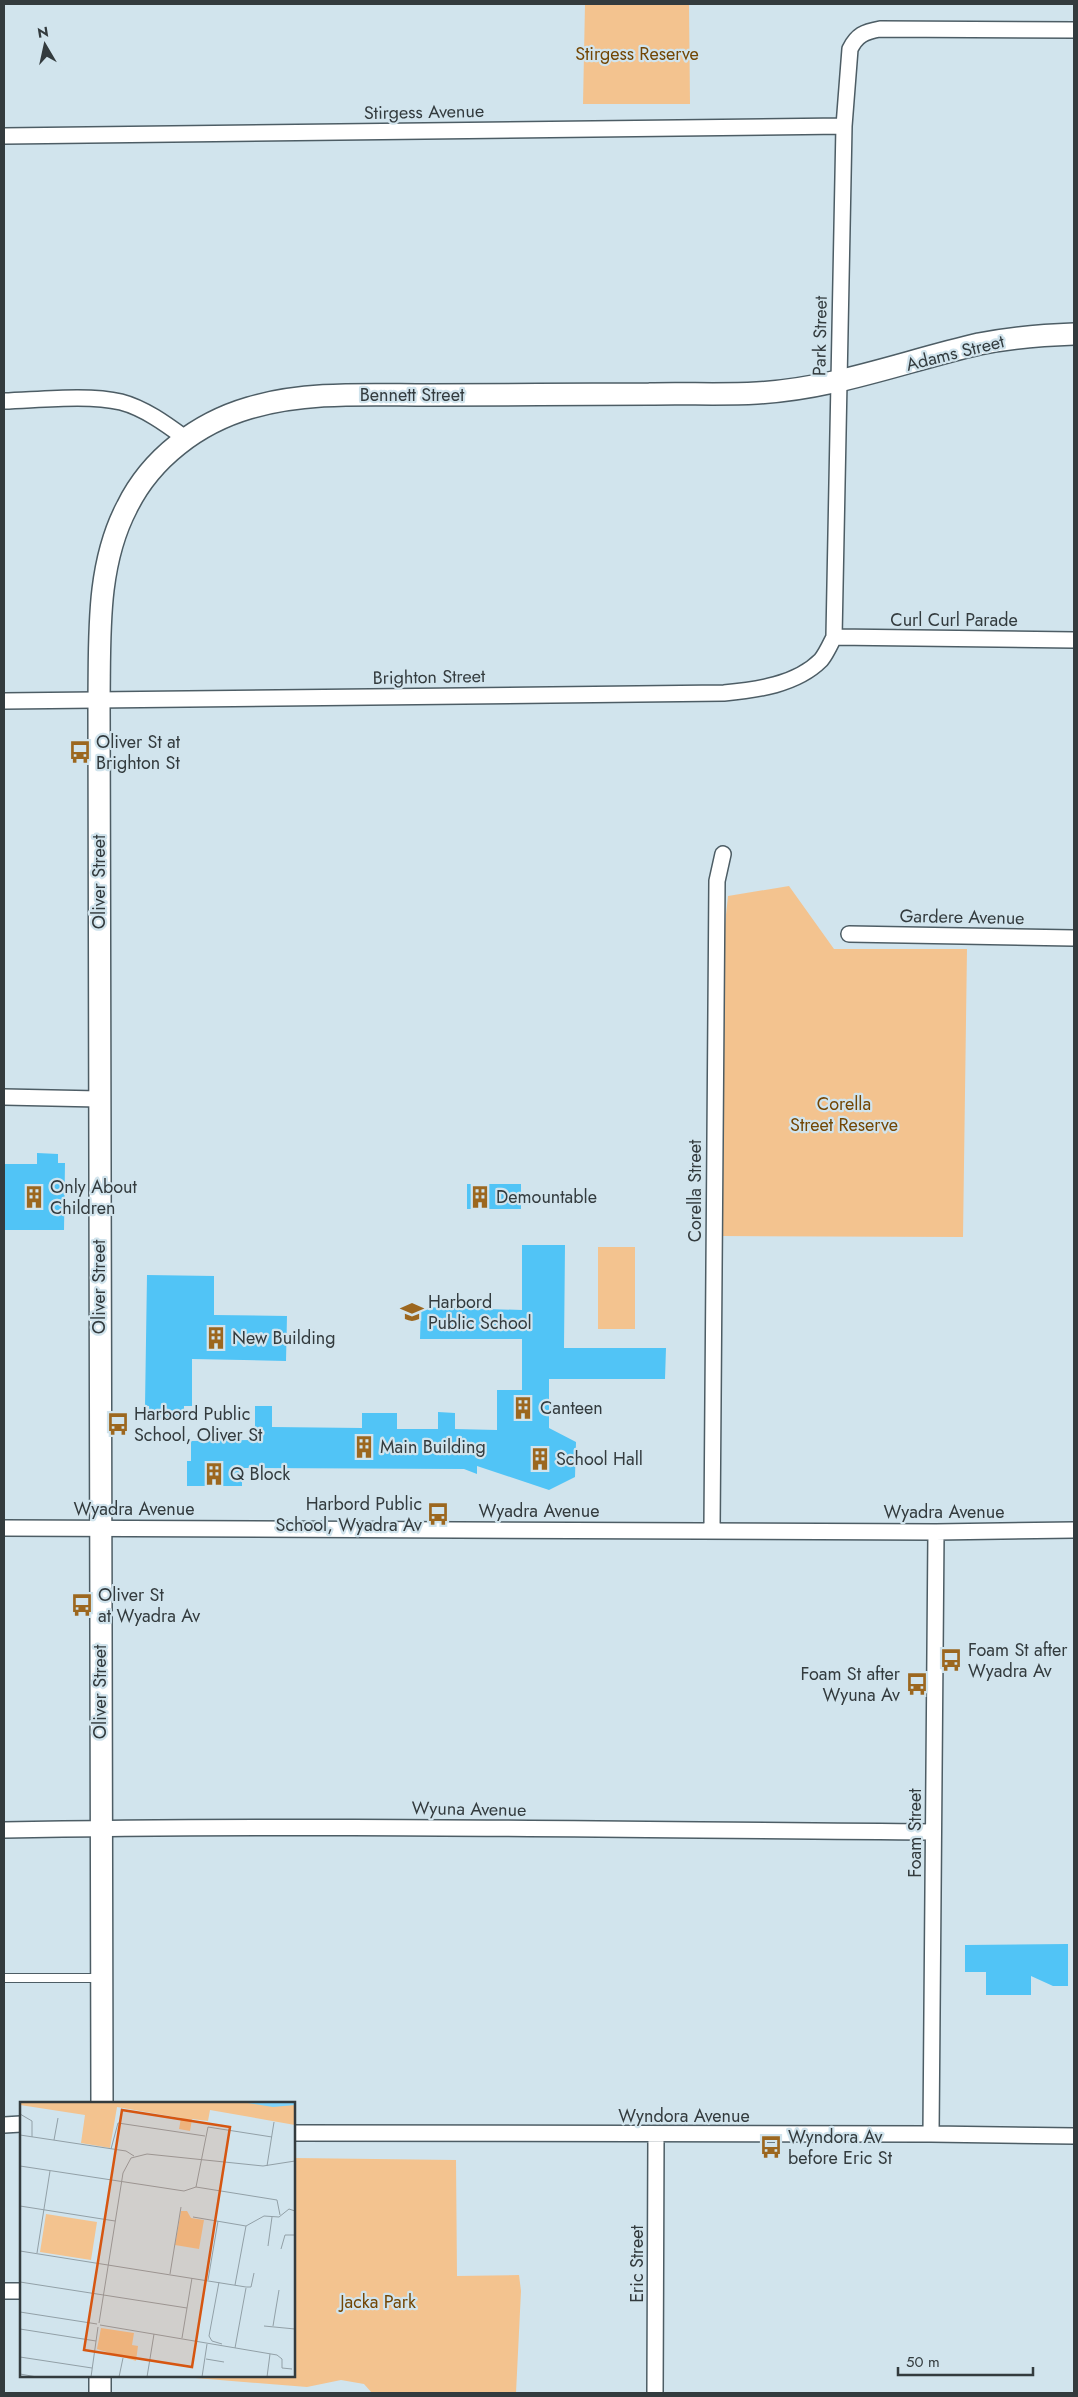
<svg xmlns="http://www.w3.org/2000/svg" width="1078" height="2397" font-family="Jost,sans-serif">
	<rect width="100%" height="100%" fill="#d1e4ed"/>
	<!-- green -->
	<path fill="#f3c38f" d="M 585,4 L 689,4 L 690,104 L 583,104 Z
		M 789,886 L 834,949 L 967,949 L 963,1237 L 721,1236 L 725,924 L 728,896 Z
		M 598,1247 L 635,1247 L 635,1329 L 598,1329 Z
		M 294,2158 L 456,2160 L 457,2276 L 519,2275 L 521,2291 L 516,2393 L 372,2393 L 364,2384 L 341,2380 L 307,2387 L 171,2376 L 294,2376 Z"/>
	<!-- building -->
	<path fill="#51c4f6" d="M 37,1153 L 58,1154 L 58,1163 L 65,1163 L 64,1230 L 4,1230 L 4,1164 L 37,1164 Z
		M 467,1184 L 521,1184 L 521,1209 L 467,1209 Z
		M 522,1245 L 565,1245 L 564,1348 L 666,1348 L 665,1379 L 549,1379 L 549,1428 L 576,1442 L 575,1477 L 549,1490 L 477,1466 L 477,1474 L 464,1469 L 242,1468 L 242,1486 L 187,1486 L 187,1461 L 191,1461 L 191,1441 L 251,1440 L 251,1427 L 255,1427 L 255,1406 L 272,1406 L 272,1427 L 362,1428 L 362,1413 L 397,1413 L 397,1429 L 438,1429 L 438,1412 L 455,1413 L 455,1429 L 497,1430 L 497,1390 L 522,1390 L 522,1339 L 420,1339 L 421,1307 L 522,1310 Z
		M 147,1275 L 214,1276 L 214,1315 L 287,1316 L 286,1361 L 192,1359 L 192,1406 L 184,1406 L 184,1417 L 150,1418 L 149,1406 L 145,1406 Z
		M 1068,1944 L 1068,1986 L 1053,1986 L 1031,1976 L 1031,1995 L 986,1995 L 986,1972 L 965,1972 L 965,1945 Z"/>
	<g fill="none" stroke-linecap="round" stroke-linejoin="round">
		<defs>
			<path id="service" d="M 4,1978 L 99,1978"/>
			<path id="minor" d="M 4,136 L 844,126
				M 4,401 C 38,400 88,394 121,402 C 144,408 166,424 185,438
				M 834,637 L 1074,640
				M 4,701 L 724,693 C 756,690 796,685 821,660 C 826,654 830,645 834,637 L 844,126 L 850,49 C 857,35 864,32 880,29 L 1074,30
				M 849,934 L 1074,938
				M 4,1097 L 99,1099
				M 4,1528 L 936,1532 L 1074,1530
				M 712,1529 L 717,881 L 723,854
				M 4,1830 C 314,1824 623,1830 933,1832
				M 4,2125 L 21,2124
				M 294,2133 L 931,2134 L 1074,2136
				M 931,2134 L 936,1532
				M 4,2291 L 21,2291
				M 655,2393 L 656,2135"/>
			<path id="secondary" d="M 102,2103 L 99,700 C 100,636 96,566 127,507 C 151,458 198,423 249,408 C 306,391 369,395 428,395 C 502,395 575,394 649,394 C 685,393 721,395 757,393 C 834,389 905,361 979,344 C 1010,338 1043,335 1074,334
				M 100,2376 L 100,2393"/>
		</defs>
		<!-- service casing -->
		<use href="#service" stroke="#4d5d65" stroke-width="10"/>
		<!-- minor casing -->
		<use href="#minor" stroke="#4d5d65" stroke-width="18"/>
		<!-- secondary casing -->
		<use href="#secondary" stroke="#4d5d65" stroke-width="24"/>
		<!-- service -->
		<use href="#service" stroke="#fff" stroke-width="8"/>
		<!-- minor -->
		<use href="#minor" stroke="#fff" stroke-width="15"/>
		<!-- secondary -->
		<use href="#secondary" stroke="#fff" stroke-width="21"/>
	</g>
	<!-- icons -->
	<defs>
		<symbol id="bus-bare" viewBox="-9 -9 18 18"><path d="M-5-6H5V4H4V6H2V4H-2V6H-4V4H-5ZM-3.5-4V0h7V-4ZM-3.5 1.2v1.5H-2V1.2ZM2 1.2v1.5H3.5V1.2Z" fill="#9c671f" stroke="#d1e4ed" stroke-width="2.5" paint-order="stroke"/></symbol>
		<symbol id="building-bare" viewBox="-9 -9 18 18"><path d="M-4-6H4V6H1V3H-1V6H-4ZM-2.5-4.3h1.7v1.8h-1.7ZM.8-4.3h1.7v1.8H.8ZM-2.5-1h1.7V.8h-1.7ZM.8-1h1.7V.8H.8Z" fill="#9c671f" stroke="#d1e4ed" stroke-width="2.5" paint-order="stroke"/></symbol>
		<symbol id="school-bare" viewBox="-9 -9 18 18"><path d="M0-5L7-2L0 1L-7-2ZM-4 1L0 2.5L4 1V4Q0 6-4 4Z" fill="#9c671f" stroke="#d1e4ed" stroke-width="2.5" paint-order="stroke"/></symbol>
	</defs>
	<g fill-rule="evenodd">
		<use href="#bus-bare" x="64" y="736" width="32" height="32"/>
		<use href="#building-bare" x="18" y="1181" width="32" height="32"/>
		<use href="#building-bare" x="464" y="1181" width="32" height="32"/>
		<use href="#school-bare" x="396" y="1296" width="32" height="32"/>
		<use href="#building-bare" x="200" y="1322" width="32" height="32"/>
		<use href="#building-bare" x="507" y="1392" width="32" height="32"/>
		<use href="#bus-bare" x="102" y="1408" width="32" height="32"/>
		<use href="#building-bare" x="348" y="1431" width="32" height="32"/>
		<use href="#building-bare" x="524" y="1443" width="32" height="32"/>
		<use href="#building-bare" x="198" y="1458" width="32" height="32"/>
		<use href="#bus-bare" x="422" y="1498" width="32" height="32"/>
		<use href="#bus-bare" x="66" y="1589" width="32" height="32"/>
		<use href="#bus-bare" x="935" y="1644" width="32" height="32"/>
		<use href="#bus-bare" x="901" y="1668" width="32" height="32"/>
		<use href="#bus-bare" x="755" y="2131" width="32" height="32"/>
	</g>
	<g text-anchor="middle" stroke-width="4.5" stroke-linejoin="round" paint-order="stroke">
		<!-- park labels -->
		<g font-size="18" fill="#724604" stroke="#d1e4ed">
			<text x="637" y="60">Stirgess Reserve</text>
			<text x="844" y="1110">Corella<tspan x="844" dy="21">Street Reserve</tspan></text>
			<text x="378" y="2308">Jacka Park</text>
		</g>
		<!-- street labels -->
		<g font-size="18" fill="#333b3e" stroke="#d1e4ed">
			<text transform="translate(424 112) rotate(-1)" y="6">Stirgess Avenue</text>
			<text transform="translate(820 336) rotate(-89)" y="6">Park Street</text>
			<text transform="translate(955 353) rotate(-14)" y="6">Adams Street</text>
			<text x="412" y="401">Bennett Street</text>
			<text x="954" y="626">Curl Curl Parade</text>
			<text transform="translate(429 677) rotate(-1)" y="6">Brighton Street</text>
			<text transform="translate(99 882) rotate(-90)" y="6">Oliver Street</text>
			<text transform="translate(962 917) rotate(1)" y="6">Gardere Avenue</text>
			<text transform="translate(695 1191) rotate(-90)" y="6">Corella Street</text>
			<text transform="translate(99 1287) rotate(-90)" y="6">Oliver Street</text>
			<text x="134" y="1515">Wyadra Avenue</text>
			<text x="539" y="1517">Wyadra Avenue</text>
			<text x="944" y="1518">Wyadra Avenue</text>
			<text transform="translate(100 1692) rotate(-90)" y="6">Oliver Street</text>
			<text transform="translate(469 1809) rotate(1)" y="6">Wyuna Avenue</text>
			<text transform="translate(915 1833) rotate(-90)" y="6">Foam Street</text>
			<text x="684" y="2122">Wyndora Avenue</text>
			<text transform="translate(637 2264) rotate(-90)" y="6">Eric Street</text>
		</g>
		<!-- poi labels -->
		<g font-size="18" fill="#333b3e" stroke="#d1e4ed" text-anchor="start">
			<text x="96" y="748">Oliver St at<tspan x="96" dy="21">Brighton St</tspan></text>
			<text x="50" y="1193">Only About<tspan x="50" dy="21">Children</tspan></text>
			<text x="496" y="1203">Demountable</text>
			<text x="428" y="1308">Harbord<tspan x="428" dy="21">Public School</tspan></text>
			<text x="232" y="1344">New Building</text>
			<text x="540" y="1414">Canteen</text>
			<text x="134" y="1420">Harbord Public<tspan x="134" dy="21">School, Oliver St</tspan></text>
			<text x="380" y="1453">Main Building</text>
			<text x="556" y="1465">School Hall</text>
			<text x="230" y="1480">Q Block</text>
			<text x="422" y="1510" text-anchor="end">Harbord Public<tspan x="422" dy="21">School, Wyadra Av</tspan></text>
			<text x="98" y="1601">Oliver St<tspan x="98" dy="21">at Wyadra Av</tspan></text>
			<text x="968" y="1656">Foam St after<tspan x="968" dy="21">Wyadra Av</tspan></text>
			<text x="900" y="1680" text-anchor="end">Foam St after<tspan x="900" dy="21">Wyuna Av</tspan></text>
			<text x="788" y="2143">Wyndora Av<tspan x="788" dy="21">before Eric St</tspan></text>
		</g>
	</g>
	<!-- overview -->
	<g transform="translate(20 2102)">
		<rect width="275" height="275" fill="#d1e4ed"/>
		<path d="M 275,0 L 275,23 L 190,8 L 188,19 L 172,17 L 170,29 L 159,27 L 161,16 L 97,5 L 90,46 L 61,41 L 65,13 L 0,3 L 0,1 ZM 161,109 L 167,109 L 171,116 L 184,118 L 179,147 L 155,143 ZM 26,112 L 77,120 L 71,158 L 20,150 ZM 81,226 L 114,231 L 112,243 L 118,244 L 116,259 L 77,247 Z" fill="#f3c38f"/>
		<path d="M 275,0 L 275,3 L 253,5 L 221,0 Z" fill="#7fd4fc"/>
		<path fill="none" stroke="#92a0a7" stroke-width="1" d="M 0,12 L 12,19 L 12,35M 0,33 L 106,49 L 114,54M 34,38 L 38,16M 91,47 L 98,21 L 185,34M 0,64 L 164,89 L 176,85M 247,64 L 254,20M 176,85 L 188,25 L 252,35M 176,85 L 257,98 L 260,113M 0,104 L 95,119M 173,115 L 226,124 L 244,114 L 259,115 L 269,107 L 275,109M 248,144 L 252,115M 261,147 L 265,133 L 275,133M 0,149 L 226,185 L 231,185 L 234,171M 17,151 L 30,69M 150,172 L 161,105M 188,178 L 198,119M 0,180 L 167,206M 199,180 L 189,234 L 192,239 L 202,242M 215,183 L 226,124M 0,210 L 77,222M 79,221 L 103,71 L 111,56 L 127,52 L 243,64 L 275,59M 80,223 L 257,253 L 262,257 L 262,266 L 272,267M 244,224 L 275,227M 253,224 L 259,188M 0,227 L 76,239M 162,236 L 172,176M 215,246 L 226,186M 0,255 L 72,266M 186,257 L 204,260M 0,272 L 17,275M 71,275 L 78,225M 99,275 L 103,256M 127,275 L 134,232M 182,275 L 187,242M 247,275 L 250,252"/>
		<path fill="#d65611" fill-opacity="0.15" stroke="#d65611" stroke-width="2.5" d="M 102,8 L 210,25 L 172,265 L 64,248 Z"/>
		<rect width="275" height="275" fill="none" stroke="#333b3e" stroke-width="2.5"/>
	</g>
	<!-- border -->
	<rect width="1078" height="2397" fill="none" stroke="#333b3e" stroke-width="10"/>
	<!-- north arrow -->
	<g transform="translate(45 45) rotate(351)" stroke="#d1e4ed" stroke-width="4" paint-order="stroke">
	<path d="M0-4L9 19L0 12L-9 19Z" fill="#333b3e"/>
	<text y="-8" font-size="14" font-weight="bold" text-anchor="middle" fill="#333b3e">N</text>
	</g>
	<!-- scale -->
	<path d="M898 2367v8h135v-8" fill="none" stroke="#333b3e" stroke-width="2.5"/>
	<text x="906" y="2367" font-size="15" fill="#333b3e" stroke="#d1e4ed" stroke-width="4" paint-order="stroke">50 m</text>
</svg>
